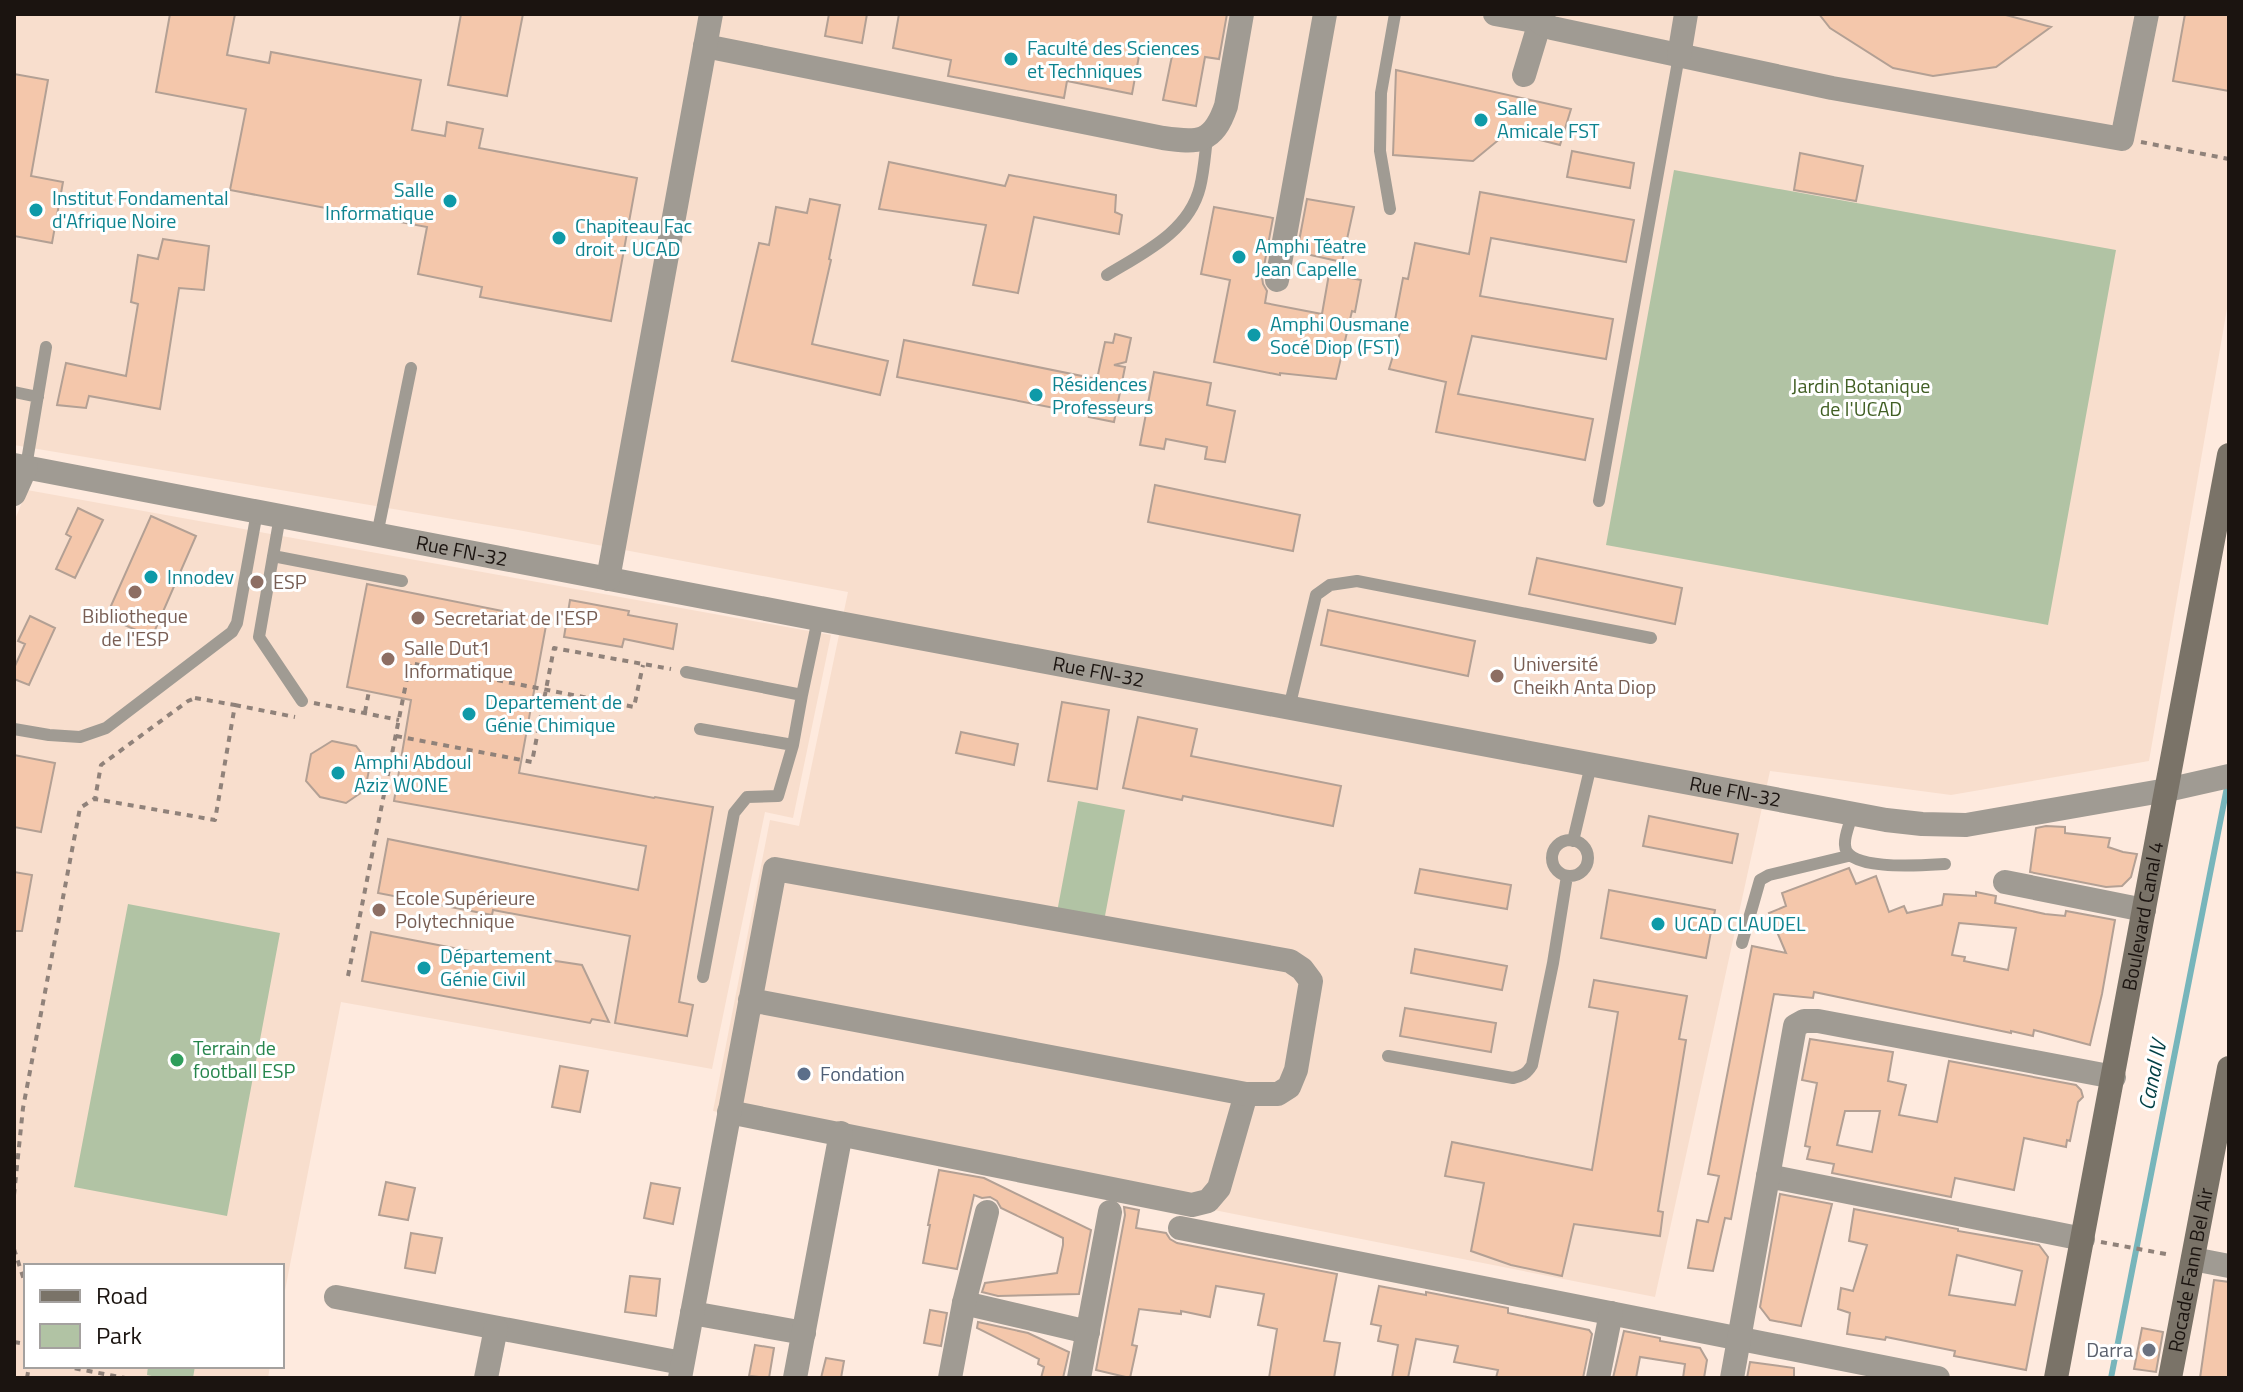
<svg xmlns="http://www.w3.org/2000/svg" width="2243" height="1392" font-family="'Titillium Web',sans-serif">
	<rect width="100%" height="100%" fill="#feeade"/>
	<!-- built -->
	<path fill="#f8decd" d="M 14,14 L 2229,14 L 2229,297 L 2149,761 L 1951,795 L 1770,771 L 1655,1297 L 713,1111 L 770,820 L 799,826 L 848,592 L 518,530 L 14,445 Z
		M 27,490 L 831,635 L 793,818 L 765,812 L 712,1069 L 341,1002 L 282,1306 L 282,1266 L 26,1266 L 26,1366 L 270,1366 L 268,1378 L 14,1378 L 14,522 Z"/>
	<!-- green -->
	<path fill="#b1c3a4" d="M 1674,170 L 2116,250 L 2048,625 L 1606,545 Z
		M 1078,801 L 1125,810 L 1104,921 L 1057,912 Z
		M 128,904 L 280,933 L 227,1216 L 74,1187 Z
		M 148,1366 L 195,1366 L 193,1378 L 161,1378 L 147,1375 Z"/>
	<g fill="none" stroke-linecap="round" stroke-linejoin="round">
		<!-- stream -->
		<path stroke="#77b5bb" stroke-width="6" d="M 2111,1378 L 2228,782"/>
	</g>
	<!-- building -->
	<path fill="#f4c7ab" stroke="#b3a094" stroke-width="2" fill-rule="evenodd" d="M 170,14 L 235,14 L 227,55 L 269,63 L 271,52 L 421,80 L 412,130 L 445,136 L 447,122 L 483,129 L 479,148 L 637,178 L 611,321 L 480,297 L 482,287 L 418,274 L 427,227 L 230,190 L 246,109 L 156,92 Z
		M 461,14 L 523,14 L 507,96 L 448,85 Z
		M 829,14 L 867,14 L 862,43 L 825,36 Z
		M 899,14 L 1227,14 L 1219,59 L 1205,57 L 1196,106 L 1163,100 L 1173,51 L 1141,45 L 1132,94 L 1067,81 L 1064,98 L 948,76 L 951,60 L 893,48 Z
		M 1819,14 L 2002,14 L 2051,27 L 1996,67 L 1933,76 L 1893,68 L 1830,28 Z
		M 2185,14 L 2229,14 L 2229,91 L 2173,81 Z
		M 1396,70 L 1571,109 L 1560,145 L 1508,132 L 1473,161 L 1393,155 Z
		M 14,74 L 48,80 L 31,176 L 63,182 L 52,243 L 14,236 Z
		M 1572,151 L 1634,163 L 1630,188 L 1567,177 Z
		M 1800,153 L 1863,166 L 1856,201 L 1794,190 Z
		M 889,162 L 1005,186 L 1009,175 L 1116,195 L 1115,212 L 1122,215 L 1119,234 L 1034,217 L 1018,293 L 973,285 L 986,225 L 879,209 Z
		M 1480,192 L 1634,220 L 1626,262 L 1491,238 L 1480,296 L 1613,319 L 1606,359 L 1472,336 L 1458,394 L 1593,419 L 1585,460 L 1436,432 L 1446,382 L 1389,369 L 1402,326 L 1394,325 L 1403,278 L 1408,279 L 1415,243 L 1469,254 Z
		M 810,199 L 840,205 L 829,259 L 831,260 L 812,344 L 888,361 L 880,395 L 732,361 L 759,243 L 769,245 L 776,207 L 807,213 Z
		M 1307,199 L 1354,207 L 1342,262 L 1297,252 Z
		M 1214,207 L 1273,218 L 1262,277 L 1263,284 L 1267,291 L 1265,303 L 1322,314 L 1329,274 L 1361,280 L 1355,312 L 1352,311 L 1336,379 L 1280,373 L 1280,375 L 1214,362 L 1230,280 L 1201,274 Z
		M 163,239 L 209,246 L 204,290 L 179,288 L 160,409 L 89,396 L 86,408 L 57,405 L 66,363 L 126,376 L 138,304 L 131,302 L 138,255 L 158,259 Z
		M 1115,334 L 1131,338 L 1126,362 L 1114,365 L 1125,367 L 1114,422 L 1089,417 L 1090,415 L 897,377 L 904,340 L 1097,379 L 1105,342 L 1113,343 Z
		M 1154,372 L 1211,383 L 1207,405 L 1235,411 L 1225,462 L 1205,459 L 1207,447 L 1166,439 L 1164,449 L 1140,445 Z
		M 1155,485 L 1300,515 L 1293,551 L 1148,522 Z
		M 78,508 L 103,520 L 75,578 L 56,569 L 71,537 L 66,534 Z
		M 151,516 L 196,536 L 152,637 L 106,617 Z
		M 1537,558 L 1682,588 L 1675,624 L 1529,594 Z
		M 367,584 L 547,620 L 519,773 L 654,798 L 655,797 L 713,807 L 679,1002 L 693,1005 L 687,1036 L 615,1023 L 630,936 L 493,910 L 492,915 L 378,893 L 388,839 L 638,890 L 646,846 L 394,801 L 411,700 L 347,687 Z
		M 570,600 L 629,611 L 628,615 L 677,624 L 673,649 L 624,639 L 622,647 L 564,637 Z
		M 1328,610 L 1475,641 L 1468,676 L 1321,645 Z
		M 30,616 L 55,628 L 29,685 L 14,679 L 14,668 L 25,644 L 18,641 Z
		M 1062,702 L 1109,710 L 1097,789 L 1048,781 Z
		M 1138,717 L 1197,729 L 1191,756 L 1341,786 L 1333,826 L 1183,796 L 1182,800 L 1123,788 Z
		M 961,732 L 1018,744 L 1014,765 L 956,753 Z
		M 332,741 L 356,746 L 370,765 L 365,790 L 346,803 L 320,797 L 306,781 L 311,754 Z
		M 14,755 L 55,763 L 41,832 L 14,827 Z
		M 1649,816 L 1738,834 L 1732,863 L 1643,846 Z
		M 2046,826 L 2065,827 L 2065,833 L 2110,838 L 2108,847 L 2123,852 L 2137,854 L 2131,877 L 2122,886 L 2106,887 L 2030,872 L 2036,828 Z
		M 1849,868 L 1856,884 L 1876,876 L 1889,912 L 1904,906 L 1907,913 L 1942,905 L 1944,894 L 1976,896 L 1976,892 L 1996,896 L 1995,903 L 2045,914 L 2065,916 L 2066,911 L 2115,920 L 2102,994 L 2090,1045 L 2034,1030 L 2033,1036 L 2011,1031 L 2011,1033 L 1814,992 L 1813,998 L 1774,994 L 1731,1219 L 1725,1218 L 1713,1271 L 1688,1268 L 1697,1220 L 1708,1222 L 1719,1176 L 1708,1174 L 1752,946 L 1786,953 L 1769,913 L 1786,906 L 1782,893 ZM 1959,923 L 2016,928 L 2008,970 L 1964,961 L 1965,957 L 1952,955 Z
		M 1420,869 L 1511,885 L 1507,909 L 1415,893 Z
		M 14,872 L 32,875 L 22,931 L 14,931 Z
		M 1609,890 L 1715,910 L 1706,958 L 1601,938 Z
		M 371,932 L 495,956 L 496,952 L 582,965 L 609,1022 L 592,1019 L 590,1023 L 362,981 Z
		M 1415,949 L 1507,966 L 1502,990 L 1411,973 Z
		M 1594,980 L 1687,996 L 1679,1039 L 1686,1040 L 1658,1211 L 1663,1212 L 1660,1236 L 1574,1224 L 1562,1276 L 1511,1265 L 1471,1251 L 1484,1183 L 1445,1176 L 1452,1142 L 1592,1170 L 1618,1012 L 1589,1007 Z
		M 1405,1008 L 1496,1023 L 1491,1052 L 1400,1036 Z
		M 1810,1039 L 1893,1052 L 1888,1081 L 1906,1085 L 1899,1115 L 1937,1122 L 1949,1061 L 2076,1085 L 2081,1090 L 2083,1097 L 2078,1102 L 2070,1141 L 2067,1140 L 2066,1147 L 2024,1138 L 2014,1190 L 1955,1178 L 1951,1197 L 1832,1173 L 1834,1164 L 1807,1159 L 1810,1147 L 1805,1146 L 1817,1083 L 1802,1080 ZM 1845,1111 L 1880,1111 L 1872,1152 L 1837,1145 Z
		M 560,1066 L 588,1071 L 580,1112 L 552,1107 Z
		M 939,1170 L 984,1178 L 1091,1230 L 1079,1294 L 998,1296 L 982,1292 L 985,1283 L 1057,1273 L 1063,1245 L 1063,1238 L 1001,1208 L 997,1201 L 990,1197 L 982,1198 L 974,1195 L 957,1269 L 923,1263 L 930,1225 L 928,1225 Z
		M 386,1182 L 415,1188 L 408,1220 L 379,1215 Z
		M 651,1183 L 680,1188 L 673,1224 L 644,1218 Z
		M 1780,1194 L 1832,1204 L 1801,1326 L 1770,1320 L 1760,1307 Z
		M 1124,1207 L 1139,1210 L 1136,1228 L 1166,1233 L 1170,1239 L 1177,1243 L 1337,1274 L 1324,1341 L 1340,1343 L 1334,1378 L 1269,1378 L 1277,1329 L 1258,1325 L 1264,1294 L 1216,1286 L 1210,1317 L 1181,1311 L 1181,1314 L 1139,1309 L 1132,1345 L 1137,1346 L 1130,1378 L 1096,1370 L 1125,1215 Z
		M 1854,1209 L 1958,1229 L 1958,1231 L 2039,1245 L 2048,1257 L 2026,1370 L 1954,1356 L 1955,1351 L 1886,1337 L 1885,1340 L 1847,1334 L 1850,1313 L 1838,1309 L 1841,1288 L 1853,1291 L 1867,1245 L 1849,1241 ZM 1957,1255 L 2022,1271 L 2015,1305 L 1949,1295 Z
		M 411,1233 L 442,1238 L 435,1273 L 405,1268 Z
		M 630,1276 L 660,1279 L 656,1316 L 625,1312 Z
		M 2214,1280 L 2229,1282 L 2229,1378 L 2200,1378 Z
		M 1379,1286 L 1426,1295 L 1426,1292 L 1508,1308 L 1508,1313 L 1589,1330 L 1592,1334 L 1583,1378 L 1496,1378 L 1498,1370 L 1454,1362 L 1458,1346 L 1416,1339 L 1408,1378 L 1392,1378 L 1398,1345 L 1378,1341 L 1381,1326 L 1371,1324 Z
		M 930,1310 L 947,1313 L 941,1346 L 924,1343 Z
		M 978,1322 L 1028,1333 L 1069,1352 L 1063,1378 L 1041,1378 L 1044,1367 L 1038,1364 L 1039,1359 L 977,1328 Z
		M 2142,1328 L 2163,1332 L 2156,1372 L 2134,1369 Z
		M 1624,1331 L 1660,1338 L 1660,1341 L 1700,1348 L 1707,1360 L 1704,1378 L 1683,1378 L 1685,1364 L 1640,1357 L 1636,1378 L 1613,1378 Z
		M 755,1345 L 774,1348 L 769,1378 L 749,1376 Z
		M 826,1358 L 844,1361 L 841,1378 L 821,1378 Z
		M 1750,1362 L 1794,1368 L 1794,1378 L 1747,1378 Z"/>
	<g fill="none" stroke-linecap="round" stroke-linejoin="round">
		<!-- path -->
		<path stroke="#90827a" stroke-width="4" stroke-dasharray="6 6" stroke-linecap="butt" d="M 2141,142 L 2229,159
			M 195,698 L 235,705 L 215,820 L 95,799 L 101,765 L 188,701 Z
			M 314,703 L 399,720
			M 235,705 L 295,717
			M 365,712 L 369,691
			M 396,736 L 532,762 L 554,648 L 671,669
			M 348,976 L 410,663 L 634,707 L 643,665
			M 14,1195 L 23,1108 L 80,808 L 94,799
			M 2101,1242 L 2171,1255
			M 14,1249 L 26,1286
			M 14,1342 L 26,1344
			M 63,1366 L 125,1378
			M 27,1378 L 29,1366"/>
		<!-- lane -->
		<path stroke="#a09b93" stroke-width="12" d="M 1390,209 L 1380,151 L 1381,93 L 1395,14
			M 1107,275 C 1143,253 1189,232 1200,187 C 1204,171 1205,154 1207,138
			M 14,392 L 38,397
			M 26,467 L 46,347
			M 1599,501 L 1679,56
			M 280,516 L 259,637 L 302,701
			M 377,535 L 411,368
			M 273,556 L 402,581
			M 686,672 L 802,695 L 818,619
			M 1289,708 L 1316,595 L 1330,585 L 1357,581 L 1651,638
			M 14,729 L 49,735 L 80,737 L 106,728 L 232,632 L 237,623 L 257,512
			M 700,729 L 793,745
			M 1852,814 C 1850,824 1844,836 1845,845 C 1845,872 1926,865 1945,864
			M1552 858a18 18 0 1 1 36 0a18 18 0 1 1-36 0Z
			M 1573,841 L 1591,765
			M 1742,943 L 1760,880 L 1769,875 L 1848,856
			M 703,977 L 734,813 L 747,797 L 778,796 L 793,745 L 802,695
			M 1388,1056 L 1513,1078 C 1523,1076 1527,1073 1532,1065 L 1553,963 L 1567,876"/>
		<!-- street -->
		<g stroke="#a09b93" stroke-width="24">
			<path d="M 1495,14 L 1540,22 L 1524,75"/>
			<path d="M 1532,14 L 1540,22 L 1552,28 L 1832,88 L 2122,139 L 2147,14"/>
			<path d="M 705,46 L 1163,138 C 1198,143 1213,144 1226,106 L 1242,14"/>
			<path d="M 1679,56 L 1686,14"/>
			<path d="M 1277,280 L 1325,14"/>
			<path id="s1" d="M 14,465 L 818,619 L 1886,820 L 1922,824 L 1966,825 L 2167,790 L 2229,776"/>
			<path d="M 14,494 L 26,467"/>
			<path d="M 608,579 L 711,14"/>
			<path d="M 2005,882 L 2144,910"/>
			<path d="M 729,1112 L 1192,1205 L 1208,1201 L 1219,1188 L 1246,1094"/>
			<path d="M 1768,1176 L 2083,1239"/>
			<path d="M 1180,1228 L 1938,1378"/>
			<path d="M 2193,1259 L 2229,1266"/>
			<path d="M 336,1297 L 682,1363"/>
			<path d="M 964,1303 L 1088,1332"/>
			<path d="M 692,1313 L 804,1333"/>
			<path d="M 486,1378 L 496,1328"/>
			<path d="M 680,1378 L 775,869 L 1290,961 L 1302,969 L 1311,981 L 1296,1070 L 1289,1087 L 1278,1094 L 1246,1094 L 750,1000"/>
			<path d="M 795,1378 L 841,1133"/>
			<path d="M 950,1378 L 964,1303 L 987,1212"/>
			<path d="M 1079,1378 L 1110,1212"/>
			<path d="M 1598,1378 L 1611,1313"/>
			<path d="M 1732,1378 L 1795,1026 L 1804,1021 L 1818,1021 L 2114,1077"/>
		</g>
		<!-- secondary -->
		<g stroke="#7a7368" stroke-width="24">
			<path id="s2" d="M 2056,1378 L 2229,455"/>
			<path id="s3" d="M 2170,1378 L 2229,1068"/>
		</g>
	</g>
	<!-- markers -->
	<g fill="#0f9aa8" stroke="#fff" stroke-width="3">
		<circle cx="1011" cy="59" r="8"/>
		<circle cx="1481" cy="120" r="8"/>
		<circle cx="450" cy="201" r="8"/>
		<circle cx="36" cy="210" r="8"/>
		<circle cx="559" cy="238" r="8"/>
		<circle cx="1239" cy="257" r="8"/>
		<circle cx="1254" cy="335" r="8"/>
		<circle cx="1036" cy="395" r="8"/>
		<circle cx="151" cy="577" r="8"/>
		<circle cx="469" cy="714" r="8"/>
		<circle cx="338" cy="773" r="8"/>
		<circle cx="1658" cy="924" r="8"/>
		<circle cx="424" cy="968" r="8"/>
	</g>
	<g fill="#8d6e63" stroke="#fff" stroke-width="3">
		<circle cx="257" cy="582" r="8"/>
		<circle cx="135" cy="592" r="8"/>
		<circle cx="418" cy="618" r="8"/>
		<circle cx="388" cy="659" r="8"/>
		<circle cx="1497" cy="676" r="8"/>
		<circle cx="379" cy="910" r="8"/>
	</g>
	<circle fill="#2e9e5b" stroke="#fff" stroke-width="3" cx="177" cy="1060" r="8"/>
	<circle fill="#5c6f8a" stroke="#fff" stroke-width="3" cx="804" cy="1074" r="8"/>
	<circle fill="#6b7280" stroke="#fff" stroke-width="3" cx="2149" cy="1350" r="8"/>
	<g text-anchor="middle" stroke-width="6" stroke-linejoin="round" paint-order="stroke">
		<!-- culture labels -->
		<g font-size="20" fill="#0d838f" stroke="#fff" text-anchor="start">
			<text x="1027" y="55">Faculté des Sciences<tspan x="1027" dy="23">et Techniques</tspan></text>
			<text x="1497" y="115">Salle<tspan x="1497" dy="23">Amicale FST</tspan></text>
			<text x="434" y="197" text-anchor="end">Salle<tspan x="434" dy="23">Informatique</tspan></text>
			<text x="52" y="205">Institut Fondamental<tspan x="52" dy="23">d'Afrique Noire</tspan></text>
			<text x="575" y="233">Chapiteau Fac<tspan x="575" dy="23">droit - UCAD</tspan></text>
			<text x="1255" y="253">Amphi Téatre<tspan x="1255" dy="23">Jean Capelle</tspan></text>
			<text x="1270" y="331">Amphi Ousmane<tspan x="1270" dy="23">Socé Diop (FST)</tspan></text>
			<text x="1052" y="391">Résidences<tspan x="1052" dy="23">Professeurs</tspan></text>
			<text x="167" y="584">Innodev</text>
			<text x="485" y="709">Departement de<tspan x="485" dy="23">Génie Chimique</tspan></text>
			<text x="354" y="769">Amphi Abdoul<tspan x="354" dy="23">Aziz WONE</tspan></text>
			<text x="1674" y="931">UCAD CLAUDEL</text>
			<text x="440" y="963">Département<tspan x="440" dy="23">Génie Civil</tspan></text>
		</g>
		<!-- park labels -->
		<g font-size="20" fill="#415f24" stroke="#fff">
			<text x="1861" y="393">Jardin Botanique<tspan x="1861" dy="23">de l'UCAD</tspan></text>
		</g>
		<!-- street labels -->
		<g font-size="20" fill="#1b1410" stroke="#fff">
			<text dy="7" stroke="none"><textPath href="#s1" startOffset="456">Rue FN-32</textPath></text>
			<text dy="7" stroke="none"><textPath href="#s1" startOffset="1104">Rue FN-32</textPath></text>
			<text dy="7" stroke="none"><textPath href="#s1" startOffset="1752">Rue FN-32</textPath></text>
			<text dy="7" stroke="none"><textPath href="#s2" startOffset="470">Boulevard Canal 4</textPath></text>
			<text dy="7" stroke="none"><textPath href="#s3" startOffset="110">Rocade Fann Bel Air</textPath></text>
		</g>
		<!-- education labels -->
		<g font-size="20" fill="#785e54" stroke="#fff" text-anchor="start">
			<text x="273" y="589">ESP</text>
			<text x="135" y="623" text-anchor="middle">Bibliotheque<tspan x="135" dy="23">de l'ESP</tspan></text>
			<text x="434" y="625">Secretariat de l'ESP</text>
			<text x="404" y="655">Salle Dut1<tspan x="404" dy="23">Informatique</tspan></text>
			<text x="1513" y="671">Université<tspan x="1513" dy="23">Cheikh Anta Diop</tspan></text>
			<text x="395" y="905">Ecole Supérieure<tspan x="395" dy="23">Polytechnique</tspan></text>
		</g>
		<!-- leisure labels -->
		<g font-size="20" fill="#27864d" stroke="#fff" text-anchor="start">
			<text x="193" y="1055">Terrain de<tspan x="193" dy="23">football ESP</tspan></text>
		</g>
		<!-- service labels -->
		<g font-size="20" fill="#4e5e75" stroke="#fff" text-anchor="start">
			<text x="820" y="1081">Fondation</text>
		</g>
		<!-- worship labels -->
		<g font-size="20" fill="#5b616d" stroke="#fff" text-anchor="end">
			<text x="2133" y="1357">Darra</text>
		</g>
		<!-- water labels -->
		<g font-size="22" font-style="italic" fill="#023f44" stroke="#fff">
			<text transform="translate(2152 1075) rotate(-79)" y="8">Canal IV</text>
		</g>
	</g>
	<!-- border -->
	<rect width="2243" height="1392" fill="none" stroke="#1b1410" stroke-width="32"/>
	<!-- legend -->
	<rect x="24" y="1264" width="260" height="104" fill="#ffffff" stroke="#a4a19f" stroke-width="2"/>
	<rect x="40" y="1290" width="40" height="12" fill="#7a7368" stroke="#a4a19f" stroke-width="2"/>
	<text x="96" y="1304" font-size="24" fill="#1b1410">Road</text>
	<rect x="40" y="1324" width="40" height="24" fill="#b1c3a4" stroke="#a4a19f" stroke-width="2"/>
	<text x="96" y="1344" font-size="24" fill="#1b1410">Park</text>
</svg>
